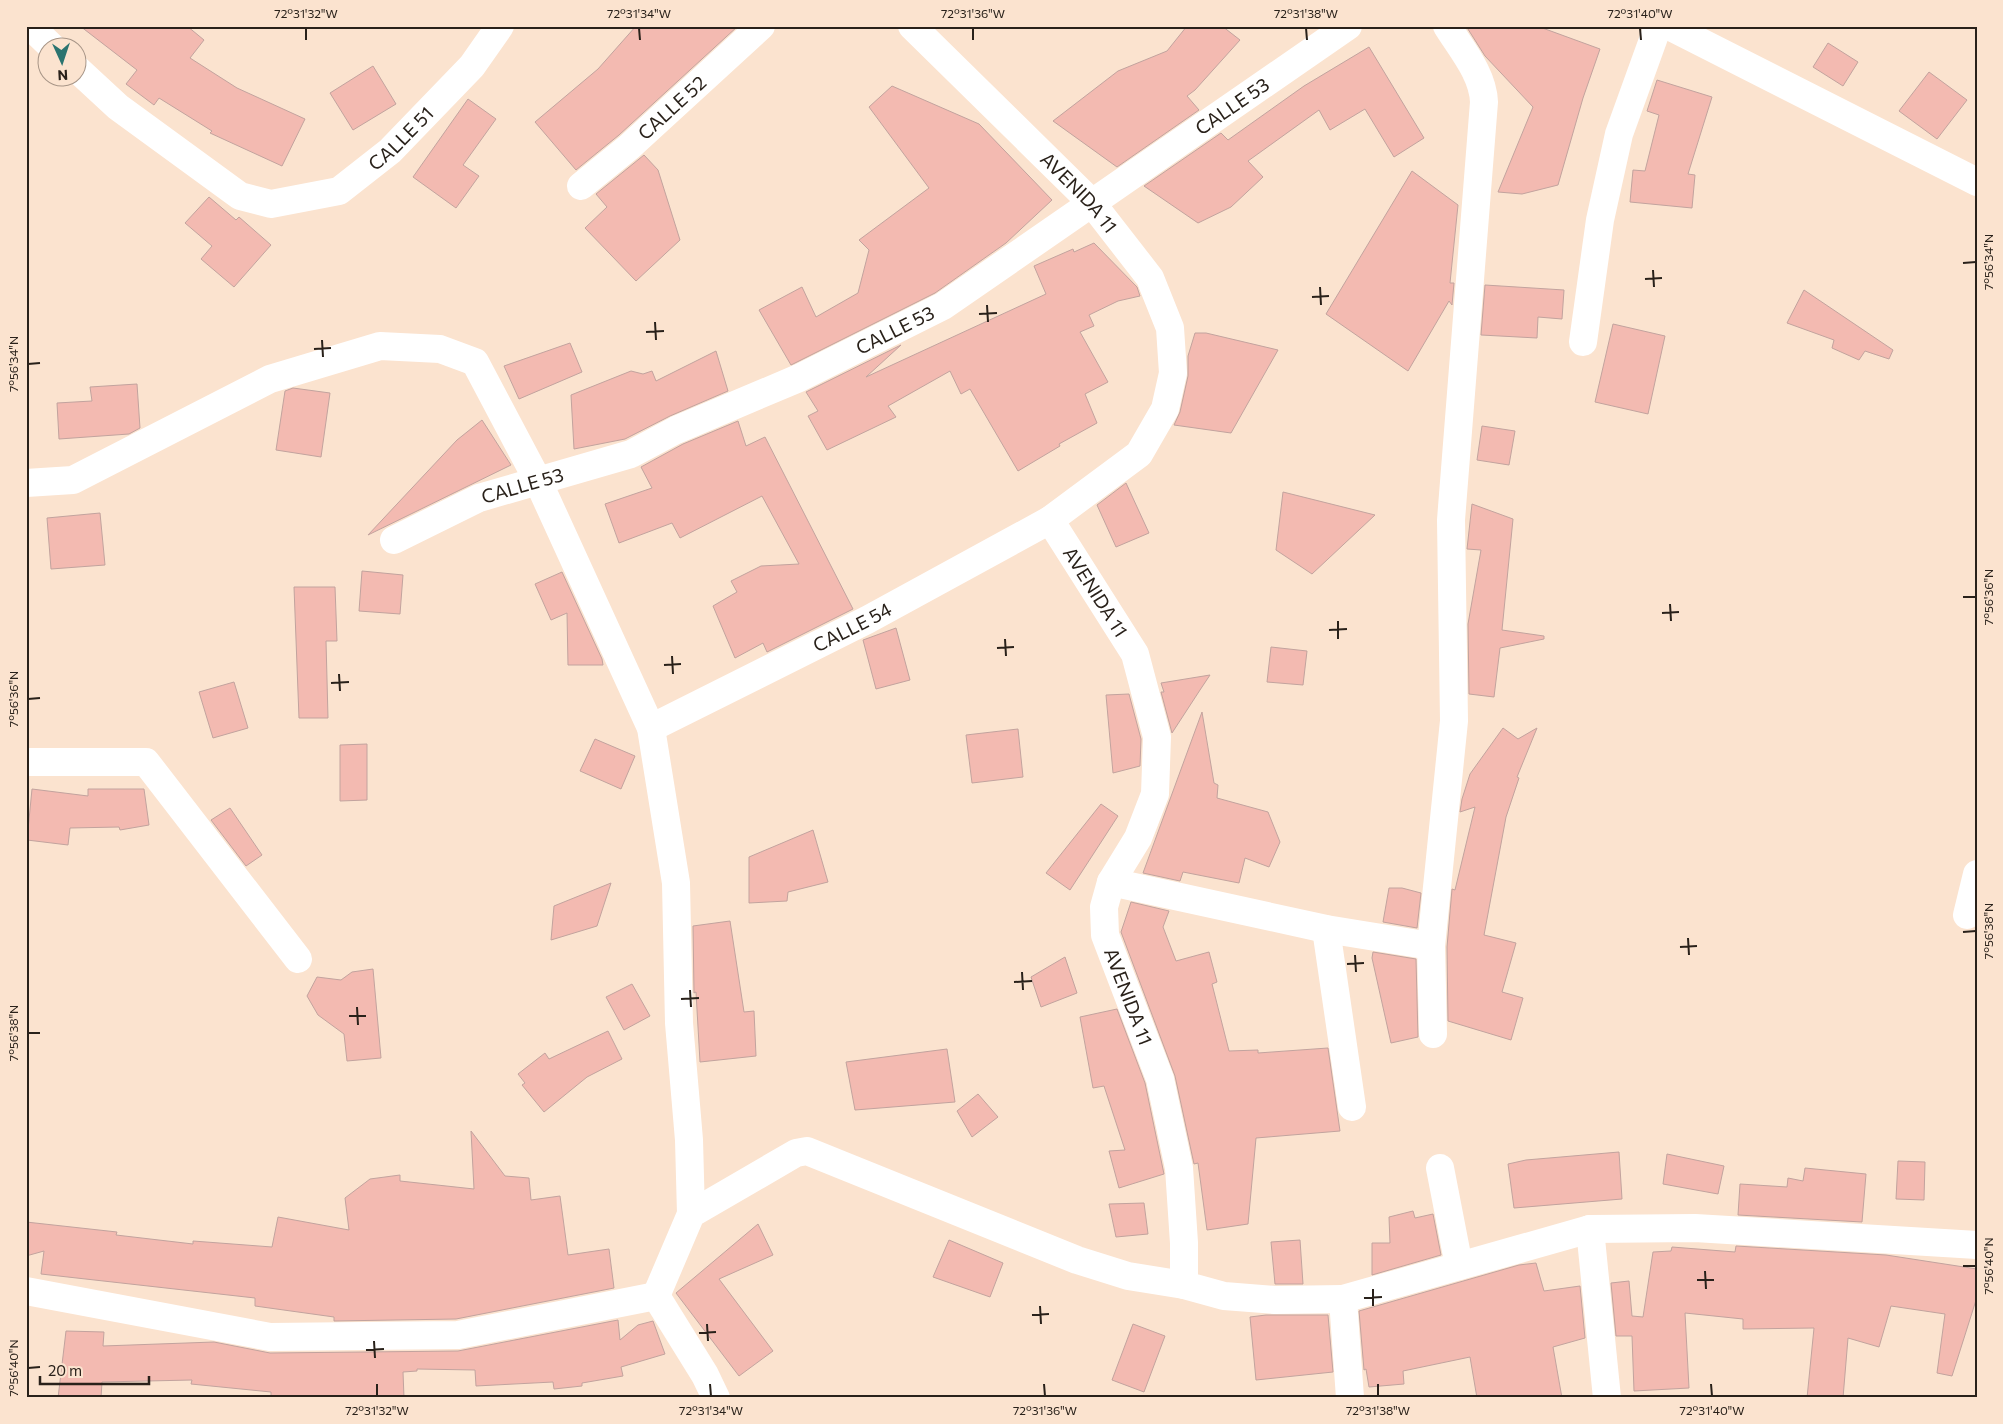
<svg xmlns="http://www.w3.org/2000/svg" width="2003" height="1424" font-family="Commissioner,sans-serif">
	<rect width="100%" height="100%" fill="#fbe3cf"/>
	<!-- building -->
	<path fill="#f3bab1" stroke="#c2a39e" d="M 80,26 L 187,26 L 204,40 L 190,58 L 237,88 L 305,119 L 282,166 L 210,133 L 212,131 L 159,98 L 154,105 L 126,84 L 137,70 Z
		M 636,26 L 738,26 L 619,135 L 576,170 L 535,122 L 598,69 Z
		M 1187,26 L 1222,26 L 1240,40 L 1195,90 L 1187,96 L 1199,110 L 1117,167 L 1053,121 L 1118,71 L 1167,51 Z
		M 1466,26 L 1537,26 L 1600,49 L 1583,98 L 1558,185 L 1522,194 L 1498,192 L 1533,107 L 1485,56 Z
		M 1828,43 L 1858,62 L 1843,86 L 1813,67 Z
		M 1369,47 L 1424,138 L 1394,157 L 1365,109 L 1330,130 L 1319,110 L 1248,161 L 1263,177 L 1231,207 L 1198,223 L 1144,186 L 1221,133 L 1228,140 L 1304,86 Z
		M 373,66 L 396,104 L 353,130 L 330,93 Z
		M 1929,72 L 1967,100 L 1937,139 L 1899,111 Z
		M 1657,80 L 1712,97 L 1688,174 L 1695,175 L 1692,208 L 1630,202 L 1633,170 L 1645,171 L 1659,115 L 1647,111 Z
		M 892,86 L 979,124 L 1052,200 L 1006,243 L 935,293 L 791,365 L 759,310 L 802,287 L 816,317 L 858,293 L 869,250 L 859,240 L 929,188 L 869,107 Z
		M 468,99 L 496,119 L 463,165 L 479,176 L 456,208 L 413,177 Z
		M 644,155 L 658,170 L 680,240 L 636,281 L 585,228 L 607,207 L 596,194 Z
		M 1412,171 L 1458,205 L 1450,283 L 1454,283 L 1452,305 L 1449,301 L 1408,371 L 1326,314 Z
		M 209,197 L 236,220 L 239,217 L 271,245 L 234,287 L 201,259 L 212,246 L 185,223 Z
		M 1094,243 L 1137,287 L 1140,296 L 1118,301 L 1089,315 L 1094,326 L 1080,332 L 1108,382 L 1085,394 L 1097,423 L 1059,444 L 1060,446 L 1018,471 L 970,389 L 961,394 L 950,371 L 888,406 L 896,417 L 827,450 L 808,416 L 818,411 L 806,392 L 901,345 L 866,377 L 1046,294 L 1034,266 L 1073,249 L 1074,252 Z
		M 1485,285 L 1564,290 L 1562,319 L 1538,317 L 1537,338 L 1481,335 Z
		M 1804,290 L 1893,350 L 1889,359 L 1865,351 L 1859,360 L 1832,348 L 1834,340 L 1787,323 Z
		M 1613,324 L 1665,336 L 1648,414 L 1595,402 Z
		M 1195,333 L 1206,333 L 1278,350 L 1231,433 L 1174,425 L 1180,412 L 1188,376 L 1188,356 Z
		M 570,343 L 582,372 L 519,399 L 504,366 Z
		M 716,351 L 728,391 L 670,416 L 625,439 L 574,449 L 571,395 L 631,371 L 643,374 L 652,371 L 656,381 Z
		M 137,384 L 140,428 L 129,434 L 59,439 L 57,403 L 92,401 L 90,387 Z
		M 293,388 L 330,393 L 321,457 L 276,450 L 285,391 Z
		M 482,420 L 511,465 L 368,535 L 457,440 Z
		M 738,421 L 746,446 L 765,437 L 853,609 L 767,652 L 763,643 L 735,658 L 713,606 L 737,592 L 731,581 L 761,566 L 799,564 L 762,496 L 680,538 L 672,523 L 619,543 L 605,504 L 652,488 L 641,467 L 683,444 Z
		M 1482,426 L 1515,431 L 1509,465 L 1477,460 Z
		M 1126,483 L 1149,533 L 1116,547 L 1097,505 Z
		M 1283,492 L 1375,515 L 1312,574 L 1276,550 Z
		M 1472,504 L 1513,519 L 1502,630 L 1544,636 L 1544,639 L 1500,648 L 1494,697 L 1469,694 L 1468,624 L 1481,550 L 1467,549 Z
		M 100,513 L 105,565 L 51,569 L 47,518 Z
		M 362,571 L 403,575 L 400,614 L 359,611 Z
		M 562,572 L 602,659 L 603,665 L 568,665 L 567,613 L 551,620 L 535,584 Z
		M 294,587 L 335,587 L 337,641 L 326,641 L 328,718 L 299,718 Z
		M 896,628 L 910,680 L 876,689 L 863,640 Z
		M 1271,647 L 1307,651 L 1303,685 L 1267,682 Z
		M 1210,675 L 1200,690 L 1172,733 L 1161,692 L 1164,692 L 1161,683 Z
		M 234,682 L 248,728 L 213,738 L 199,692 Z
		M 1129,694 L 1141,739 L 1140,766 L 1113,773 L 1106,695 Z
		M 1202,712 L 1214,783 L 1218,785 L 1217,798 L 1268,812 L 1280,842 L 1269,867 L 1245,858 L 1239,883 L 1183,872 L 1180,881 L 1143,873 Z
		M 1503,728 L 1518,739 L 1537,728 L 1517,777 L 1519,778 L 1506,817 L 1484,935 L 1516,943 L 1502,992 L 1523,998 L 1511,1040 L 1448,1021 L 1447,947 L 1452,889 L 1455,890 L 1475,807 L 1460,812 L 1462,799 L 1470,774 Z
		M 1018,729 L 1023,777 L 972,783 L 966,735 Z
		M 595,739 L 635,756 L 621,789 L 580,771 Z
		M 367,744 L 367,800 L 340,801 L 340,745 Z
		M 32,789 L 88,796 L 88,789 L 144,789 L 149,825 L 120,830 L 119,827 L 70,828 L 68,845 L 27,840 Z
		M 1101,804 L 1118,816 L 1070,890 L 1046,873 Z
		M 230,808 L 262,855 L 246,866 L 211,820 Z
		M 813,830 L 828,882 L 788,892 L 787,901 L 749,903 L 749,857 Z
		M 611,883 L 597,926 L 551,940 L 554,906 Z
		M 1389,888 L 1402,888 L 1421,893 L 1417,928 L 1383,922 Z
		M 1131,902 L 1169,911 L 1163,927 L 1176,961 L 1209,952 L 1217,982 L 1212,984 L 1229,1051 L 1258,1050 L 1258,1053 L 1328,1048 L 1340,1131 L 1256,1138 L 1248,1224 L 1207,1230 L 1198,1163 L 1194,1164 L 1175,1076 L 1121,932 Z
		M 730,921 L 744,1012 L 754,1011 L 756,1056 L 700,1062 L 696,992 L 694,993 L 693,926 Z
		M 1373,952 L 1416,959 L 1418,1037 L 1391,1043 L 1372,958 Z
		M 1065,957 L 1077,993 L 1041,1007 L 1031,977 Z
		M 373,969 L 381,1058 L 347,1061 L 344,1034 L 318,1015 L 307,996 L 317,977 L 341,980 L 352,972 Z
		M 632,984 L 650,1016 L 624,1030 L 606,997 Z
		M 1117,1009 L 1145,1083 L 1164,1174 L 1119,1188 L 1109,1151 L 1125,1150 L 1104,1086 L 1093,1088 L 1080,1017 Z
		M 608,1031 L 622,1059 L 587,1077 L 544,1112 L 522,1085 L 525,1083 L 518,1074 L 545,1053 L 549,1059 Z
		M 947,1049 L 955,1102 L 855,1110 L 846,1062 Z
		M 978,1094 L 998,1117 L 972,1137 L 957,1111 Z
		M 471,1131 L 505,1176 L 529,1178 L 531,1200 L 560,1196 L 568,1255 L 609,1249 L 614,1288 L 456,1319 L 334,1321 L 334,1317 L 255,1306 L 255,1298 L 41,1274 L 44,1251 L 26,1256 L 26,1222 L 117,1232 L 116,1235 L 193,1244 L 193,1241 L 272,1247 L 278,1217 L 349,1230 L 345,1198 L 370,1179 L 400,1175 L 400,1181 L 474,1189 Z
		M 1619,1152 L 1622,1199 L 1514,1208 L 1508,1164 L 1526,1160 Z
		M 1667,1154 L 1724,1166 L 1718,1194 L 1663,1184 Z
		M 1898,1161 L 1925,1162 L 1924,1200 L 1896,1199 Z
		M 1805,1168 L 1866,1174 L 1862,1222 L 1738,1215 L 1740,1184 L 1787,1187 L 1788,1178 L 1803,1181 Z
		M 1144,1203 L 1148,1234 L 1116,1237 L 1109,1204 Z
		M 1413,1211 L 1415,1218 L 1433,1214 L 1441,1255 L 1372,1275 L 1372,1243 L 1390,1243 L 1389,1217 Z
		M 758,1224 L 773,1255 L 719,1279 L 773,1351 L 739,1376 L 676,1293 Z
		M 949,1240 L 1003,1263 L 990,1297 L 933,1277 Z
		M 1300,1240 L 1303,1284 L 1275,1284 L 1271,1242 Z
		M 1736,1246 L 1886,1255 L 1977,1269 L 1977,1297 L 1952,1376 L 1937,1373 L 1945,1314 L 1891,1306 L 1879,1347 L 1848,1338 L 1843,1398 L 1807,1398 L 1814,1328 L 1743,1329 L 1743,1319 L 1685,1313 L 1689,1388 L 1634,1391 L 1632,1336 L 1616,1336 L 1611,1283 L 1629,1281 L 1632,1316 L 1643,1317 L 1653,1252 L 1671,1251 L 1672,1247 L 1735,1252 Z
		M 1536,1263 L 1544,1291 L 1580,1286 L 1585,1338 L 1553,1347 L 1562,1398 L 1477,1398 L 1470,1357 L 1403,1371 L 1404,1384 L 1369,1387 L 1366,1369 L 1364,1370 L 1359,1311 L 1519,1265 Z
		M 1266,1315 L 1328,1315 L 1333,1372 L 1256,1380 L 1250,1317 Z
		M 618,1320 L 620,1340 L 638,1325 L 653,1321 L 665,1354 L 621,1367 L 623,1376 L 582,1383 L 582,1386 L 554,1389 L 553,1382 L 476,1386 L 475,1370 L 417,1369 L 417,1371 L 403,1372 L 404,1398 L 271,1398 L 271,1392 L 191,1384 L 192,1380 L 102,1382 L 101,1398 L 58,1398 L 66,1331 L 104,1332 L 103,1346 L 214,1342 L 270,1353 L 458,1351 Z
		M 1133,1324 L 1165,1336 L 1144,1392 L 1112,1380 Z"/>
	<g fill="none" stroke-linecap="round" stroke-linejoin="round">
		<!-- minor -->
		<g stroke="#fff" stroke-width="28">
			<path d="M 30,26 L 53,48"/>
			<path d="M 1669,26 L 1977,182"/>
			<path id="s1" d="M 78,70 L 118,107 L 240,196 L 271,204 L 339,191 L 390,151 L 472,66 L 500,26"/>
			<path id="s2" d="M 581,186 L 629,147 L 761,26"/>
			<path d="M 1583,342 L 1600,220 L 1619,134 L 1658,26"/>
			<path d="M 26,483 L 73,480 L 270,379 L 380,346 L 440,349 L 475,362 L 538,481 L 651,728 L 676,883 L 679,1023 L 689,1140 L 691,1214"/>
			<path id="s3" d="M 394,540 L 479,498 L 631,454 L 676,430 L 799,378 L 943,306 L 1348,26"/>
			<path id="s4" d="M 651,728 L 867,620 L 1050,520"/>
			<path d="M 26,762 L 146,762 L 298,959"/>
			<path d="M 1111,882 L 1326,929 L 1431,946"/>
			<path d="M 1967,915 L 1977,874"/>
			<path d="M 1326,929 L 1352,1107"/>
			<path d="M 1433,1034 L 1431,946 L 1454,721 L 1451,520 L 1484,102 C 1483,74 1462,50 1447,26"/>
			<path d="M 1440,1168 L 1459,1266"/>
			<path d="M 1590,1229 L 1607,1398"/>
			<path d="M 26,1291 L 270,1337 L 458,1335 L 656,1296"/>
			<path d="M 656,1296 L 691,1214 L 796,1153 L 807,1151 L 1077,1260 L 1128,1276 L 1184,1285"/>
			<path d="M 656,1296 L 705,1375 L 716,1398"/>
			<path d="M 1343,1299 L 1590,1229 L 1695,1228 L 1977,1245"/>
		</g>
		<!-- tertiary -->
		<path stroke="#fff" stroke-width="28" id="s5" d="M 912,26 L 1091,202 L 1150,278 L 1170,328 L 1173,373 L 1165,409 L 1139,454 L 1050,520 L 1135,654 L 1157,737 L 1155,794 L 1138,838 L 1111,882 L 1104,907 L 1105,935 L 1160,1079 L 1179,1168 L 1184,1243 L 1184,1285 L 1224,1296 L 1275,1300 L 1343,1299 L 1350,1398"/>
	</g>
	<!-- ticks -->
	<path fill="none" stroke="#29211a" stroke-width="2" d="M 306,28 L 306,40M 639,28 L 640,40M 973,28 L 973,40M 1306,28 L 1307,40M 1640,28 L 1641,40M 1963,263 L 1976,262M 1653,270 L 1654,287M 1645,279 L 1662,278M 1320,287 L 1321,305M 1312,297 L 1329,296M 987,305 L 988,322M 979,314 L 997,313M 655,322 L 656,340M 646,332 L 664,331M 322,340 L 323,357M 314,349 L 331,348M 28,364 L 40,363M 1963,597 L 1976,597M 1670,604 L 1671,621M 1662,613 L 1679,612M 1338,621 L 1338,639M 1329,630 L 1347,629M 1005,639 L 1006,656M 997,648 L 1014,647M 672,656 L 673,674M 664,665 L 681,664M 339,674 L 340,691M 331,683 L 349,682M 28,699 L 40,698M 1963,932 L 1976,931M 1688,938 L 1689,955M 1680,947 L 1697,946M 1355,955 L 1356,972M 1347,964 L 1364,963M 1022,972 L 1023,990M 1014,982 L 1032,981M 690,990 L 691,1007M 681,999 L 699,998M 357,1007 L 358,1025M 349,1016 L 366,1016M 28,1033 L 40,1033M 1963,1266 L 1976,1266M 1705,1271 L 1706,1289M 1697,1280 L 1714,1280M 1373,1289 L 1373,1306M 1364,1298 L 1382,1297M 1040,1306 L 1041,1324M 1032,1315 L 1049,1314M 707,1324 L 708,1341M 699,1333 L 716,1332M 374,1341 L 375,1358M 366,1350 L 384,1349M 28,1368 L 40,1367M 377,1384 L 377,1396M 710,1384 L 711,1396M 1044,1384 L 1045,1396M 1378,1384 L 1378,1396M 1711,1384 L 1712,1396"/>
	<g text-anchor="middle" stroke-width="4.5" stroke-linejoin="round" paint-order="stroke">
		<!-- street labels -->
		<g font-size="19" fill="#29211a" stroke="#fbe3cf">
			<text dy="7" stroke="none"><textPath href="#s3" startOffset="950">CALLE 53</textPath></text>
			<text dy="7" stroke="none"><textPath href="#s2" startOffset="120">CALLE 52</textPath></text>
			<text dy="7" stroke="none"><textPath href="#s1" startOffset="388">CALLE 51</textPath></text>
			<text dy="7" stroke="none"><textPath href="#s5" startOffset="236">AVENIDA 11</textPath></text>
			<text dy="7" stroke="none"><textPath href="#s3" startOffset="545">CALLE 53</textPath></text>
			<text dy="7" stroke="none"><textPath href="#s3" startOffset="140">CALLE 53</textPath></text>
			<text dy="7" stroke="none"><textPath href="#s5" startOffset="731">AVENIDA 11</textPath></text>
			<text dy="7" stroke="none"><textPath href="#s4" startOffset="225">CALLE 54</textPath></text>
			<text dy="7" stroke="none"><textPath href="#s5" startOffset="1166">AVENIDA 11</textPath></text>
		</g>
	</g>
	<!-- border -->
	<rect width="2003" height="1424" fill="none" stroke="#fbe3cf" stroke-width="55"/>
	<!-- north arrow -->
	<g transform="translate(62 62) rotate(177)"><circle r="24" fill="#fbe3cf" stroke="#a79587"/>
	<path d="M0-4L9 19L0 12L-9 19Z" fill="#2b7470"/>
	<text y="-8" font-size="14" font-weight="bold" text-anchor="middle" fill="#29211a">N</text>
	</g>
	<!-- scale -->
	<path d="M40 1376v8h109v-8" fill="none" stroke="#29211a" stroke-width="2.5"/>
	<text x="48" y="1376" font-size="15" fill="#29211a" stroke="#fbe3cf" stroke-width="4" paint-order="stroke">20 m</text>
	<rect x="28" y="28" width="1948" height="1368" fill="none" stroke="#29211a" stroke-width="2"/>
	<g font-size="12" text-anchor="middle" fill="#29211a">
		<text x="306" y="18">72°31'32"W</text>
		<text x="639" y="18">72°31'34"W</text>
		<text x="973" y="18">72°31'36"W</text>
		<text x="1306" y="18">72°31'38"W</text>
		<text x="1640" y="18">72°31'40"W</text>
		<text transform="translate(1989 262) rotate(-90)" y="4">7°56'34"N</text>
		<text transform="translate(14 364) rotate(-90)" y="4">7°56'34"N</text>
		<text transform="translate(1989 597) rotate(-90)" y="4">7°56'36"N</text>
		<text transform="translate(14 699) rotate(-90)" y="4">7°56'36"N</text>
		<text transform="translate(1989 931) rotate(-90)" y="4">7°56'38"N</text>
		<text transform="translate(14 1033) rotate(-90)" y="4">7°56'38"N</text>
		<text transform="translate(1989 1266) rotate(-90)" y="4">7°56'40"N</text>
		<text transform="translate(14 1368) rotate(-90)" y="4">7°56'40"N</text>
		<text x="377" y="1415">72°31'32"W</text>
		<text x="711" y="1415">72°31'34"W</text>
		<text x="1045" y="1415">72°31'36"W</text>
		<text x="1378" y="1415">72°31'38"W</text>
		<text x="1712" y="1415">72°31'40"W</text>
	</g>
</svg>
